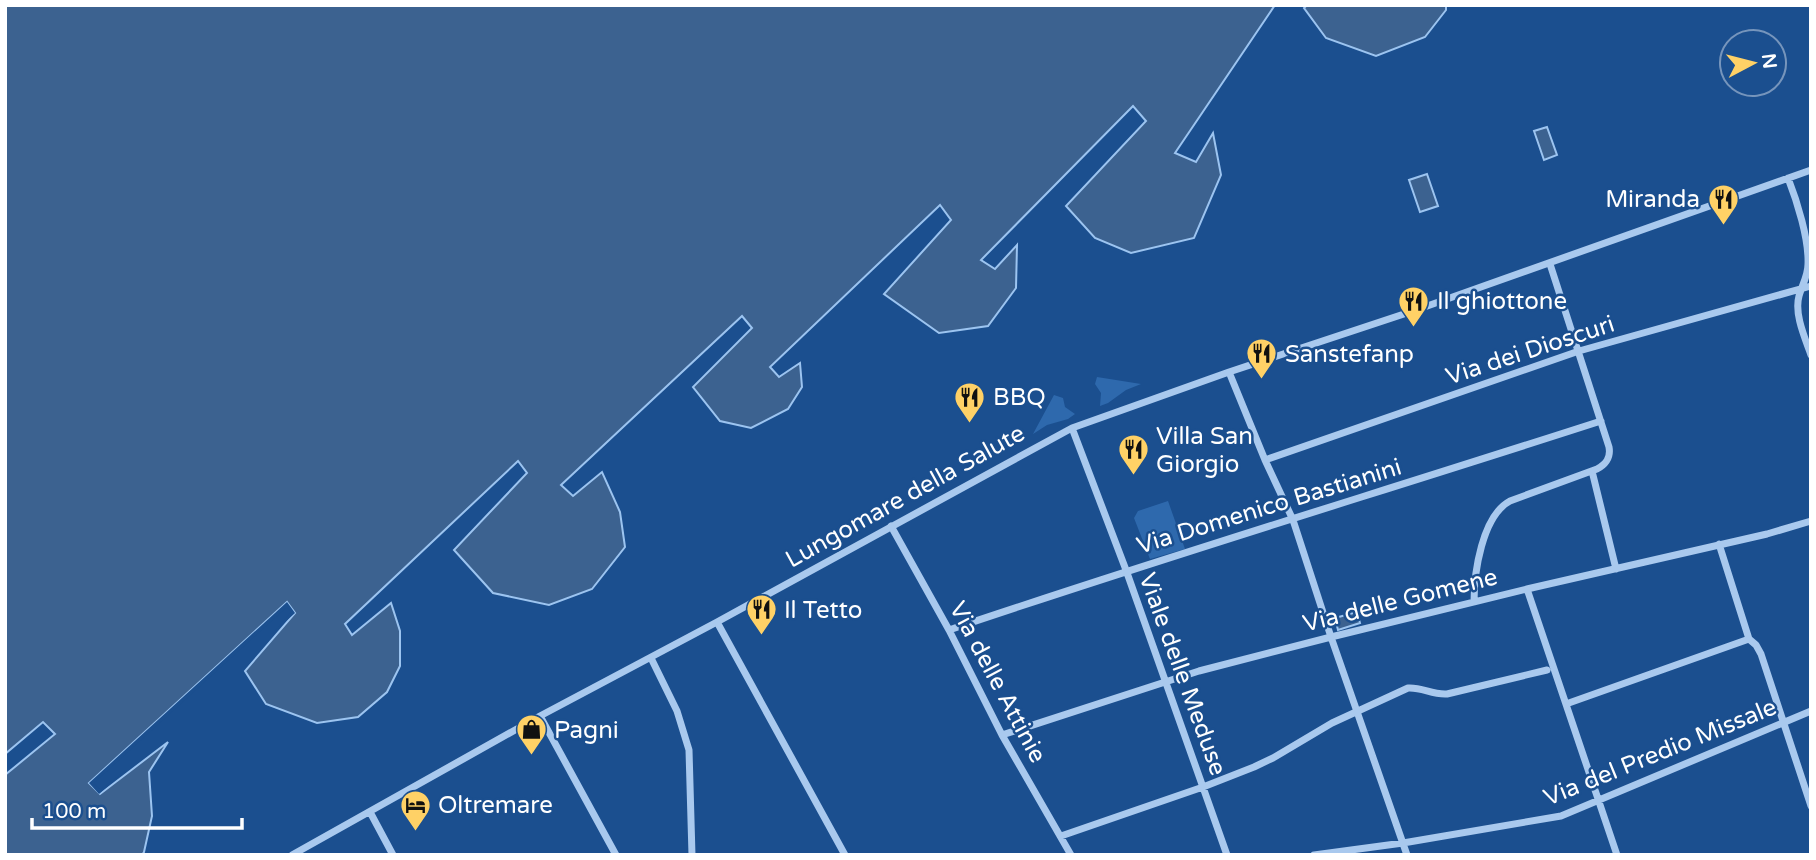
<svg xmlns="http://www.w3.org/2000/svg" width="1816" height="860" font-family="'Varela Round',sans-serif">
	<rect width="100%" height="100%" fill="#1b4f8f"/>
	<!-- green -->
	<path fill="#2e69ad" d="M 1097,377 L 1141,384 L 1126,390 L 1108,403 L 1100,406 L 1101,393 L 1095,384 Z
		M 1054,395 L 1063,398 L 1065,407 L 1075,414 L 1068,419 L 1047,425 L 1033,434 Z
		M 1168,501 L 1185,549 L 1150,559 L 1134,518 L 1138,511 Z"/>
	<!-- water -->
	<path fill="#3c6290" stroke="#9cc4f0" stroke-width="2" d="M 5,5 L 1275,5 L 1175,153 L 1196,162 L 1213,133 L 1221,175 L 1194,238 L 1131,253 L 1095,238 L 1066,206 L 1146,121 L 1133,106 L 981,260 L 995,269 L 1017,245 L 1016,288 L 988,326 L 939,333 L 884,294 L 951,220 L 940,205 L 770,367 L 779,377 L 800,363 L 802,387 L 788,409 L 751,428 L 720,421 L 693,387 L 752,328 L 742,316 L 561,485 L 573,496 L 602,472 L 620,512 L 625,547 L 592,589 L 549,605 L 493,593 L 454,550 L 527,473 L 518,461 L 345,624 L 352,635 L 391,603 L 400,631 L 400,666 L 387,692 L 358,717 L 317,723 L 266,704 L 245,671 L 295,613 L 287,602 L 89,783 L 100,794 L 168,742 L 149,772 L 152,816 L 144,852 L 142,855 L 5,855 L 5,775 L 55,734 L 43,722 L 5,754 Z
		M 1307,5 L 1446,5 L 1446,10 L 1425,37 L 1376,56 L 1326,38 L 1304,8 Z
		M 1547,127 L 1557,155 L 1544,160 L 1534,131 Z
		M 1427,174 L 1438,206 L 1420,212 L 1409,180 Z
		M 1357,612 L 1360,623 L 1338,630 L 1335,618 Z"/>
	<!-- pier -->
	<path fill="#1b4f8f" d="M 287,602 L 295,613 L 272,634 L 291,612 L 287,607 L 94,783 L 100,790 L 126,770 L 99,794 L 89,783 Z"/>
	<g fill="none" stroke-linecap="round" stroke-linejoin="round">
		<!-- street -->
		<path stroke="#a9c9ee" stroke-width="7" d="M 1788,178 C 1797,201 1809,239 1808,264 C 1808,276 1802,285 1799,296 C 1794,314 1805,338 1811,355
			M 1229,372 L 1265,460 L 1293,520 L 1331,637 L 1407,855
			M 1072,428 L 1126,570 L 1227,855
			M 1265,460 L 1579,351 L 1811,286
			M 1592,471 L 1616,569
			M 891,526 L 949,630 L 1002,735 L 1071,855
			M 1719,544 L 1749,639
			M 1527,589 L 1617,855
			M 1474,602 C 1474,573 1482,516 1510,501 L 1597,469 C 1606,464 1611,458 1609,447 L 1550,264
			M 717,622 L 845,855
			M 949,630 C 1165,557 1384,491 1601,421
			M 651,658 L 677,711 L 689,750 L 692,855
			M 1566,704 L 1749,639 L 1756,645 L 1761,654 L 1811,806
			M 540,716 L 616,855
			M 1002,735 L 1199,671 L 1331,637 L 1527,589 L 1767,534 L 1811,521
			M 370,812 L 393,855
			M 1061,836 L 1203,787 L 1254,767 L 1273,758 L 1332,723 L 1408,688 C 1422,687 1432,695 1447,694 L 1547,670
			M 292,855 L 540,716 L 717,622 L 1072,428 L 1229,372 L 1416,310 L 1811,170
			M 1314,855 L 1403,843 L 1561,816 L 1811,711"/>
	</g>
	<!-- icons -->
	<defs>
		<symbol id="restaurant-pin" viewBox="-11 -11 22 30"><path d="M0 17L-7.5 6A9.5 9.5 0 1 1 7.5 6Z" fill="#ffd166" stroke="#1b4f8f"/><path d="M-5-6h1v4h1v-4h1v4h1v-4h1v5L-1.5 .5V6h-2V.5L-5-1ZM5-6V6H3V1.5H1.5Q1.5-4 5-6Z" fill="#111"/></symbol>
		<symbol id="shop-pin" viewBox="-11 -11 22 30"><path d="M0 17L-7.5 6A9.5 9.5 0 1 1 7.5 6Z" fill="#ffd166" stroke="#1b4f8f"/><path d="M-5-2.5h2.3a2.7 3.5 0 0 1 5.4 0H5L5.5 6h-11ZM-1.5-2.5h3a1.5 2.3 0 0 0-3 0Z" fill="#111"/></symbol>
		<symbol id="hotel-pin" viewBox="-11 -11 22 30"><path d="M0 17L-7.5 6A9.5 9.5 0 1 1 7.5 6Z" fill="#ffd166" stroke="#1b4f8f"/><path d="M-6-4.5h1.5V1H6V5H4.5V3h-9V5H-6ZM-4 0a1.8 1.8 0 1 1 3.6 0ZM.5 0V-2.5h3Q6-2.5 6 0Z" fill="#111"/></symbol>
	</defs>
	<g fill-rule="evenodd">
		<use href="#restaurant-pin" x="1706" y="182" width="35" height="47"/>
		<use href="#restaurant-pin" x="1396" y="284" width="35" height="47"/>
		<use href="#restaurant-pin" x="1244" y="336" width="35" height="47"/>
		<use href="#restaurant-pin" x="952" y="380" width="35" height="47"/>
		<use href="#restaurant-pin" x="1116" y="432" width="35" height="47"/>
		<use href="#restaurant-pin" x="744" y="592" width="35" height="47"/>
		<use href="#shop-pin" x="514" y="712" width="35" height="47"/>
		<use href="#hotel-pin" x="398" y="788" width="35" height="47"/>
	</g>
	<g text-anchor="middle" stroke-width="5" stroke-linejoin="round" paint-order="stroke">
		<!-- poi labels -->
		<g font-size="24" fill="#fff" stroke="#1b4f8f" text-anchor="start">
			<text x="1700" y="207" text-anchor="end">Miranda</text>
			<text x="1437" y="309">Il ghiottone</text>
			<text x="1285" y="362">Sanstefanp</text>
			<text x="993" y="405">BBQ</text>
			<text x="1156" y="444">Villa San<tspan x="1156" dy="28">Giorgio</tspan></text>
			<text x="784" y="618">Il Tetto</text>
			<text x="554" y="738">Pagni</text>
			<text x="438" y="813">Oltremare</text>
		</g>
		<!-- street labels -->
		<g font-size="24" fill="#fff" stroke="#1b4f8f">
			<text transform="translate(1530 350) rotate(-18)" y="8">Via dei Dioscuri</text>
			<text transform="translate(905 496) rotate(-29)" y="8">Lungomare della Salute</text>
			<text transform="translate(1269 506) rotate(-17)" y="8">Via Domenico Bastianini</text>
			<text transform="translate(1400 600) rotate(-14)" y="8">Via delle Gomene</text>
			<text transform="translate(1183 674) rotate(70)" y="8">Viale delle Meduse</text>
			<text transform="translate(998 682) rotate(62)" y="8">Via delle Attinie</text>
			<text transform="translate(1660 752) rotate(-22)" y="8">Via del Predio Missale</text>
		</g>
	</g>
	<!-- border -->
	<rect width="1816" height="860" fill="none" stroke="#ffffff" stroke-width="14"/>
	<!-- north arrow -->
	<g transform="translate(1753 63) rotate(83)"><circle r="33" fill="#1b4f8f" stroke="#7695bc" stroke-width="2"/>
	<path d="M0-5L12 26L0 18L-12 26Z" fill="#ffd166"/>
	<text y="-10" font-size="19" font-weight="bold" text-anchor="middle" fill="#ffffff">N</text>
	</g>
	<!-- scale -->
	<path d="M32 818v10h210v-10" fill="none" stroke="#ffffff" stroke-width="3.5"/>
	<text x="42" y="818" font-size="21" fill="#ffffff" stroke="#1b4f8f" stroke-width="5" paint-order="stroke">100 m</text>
</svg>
